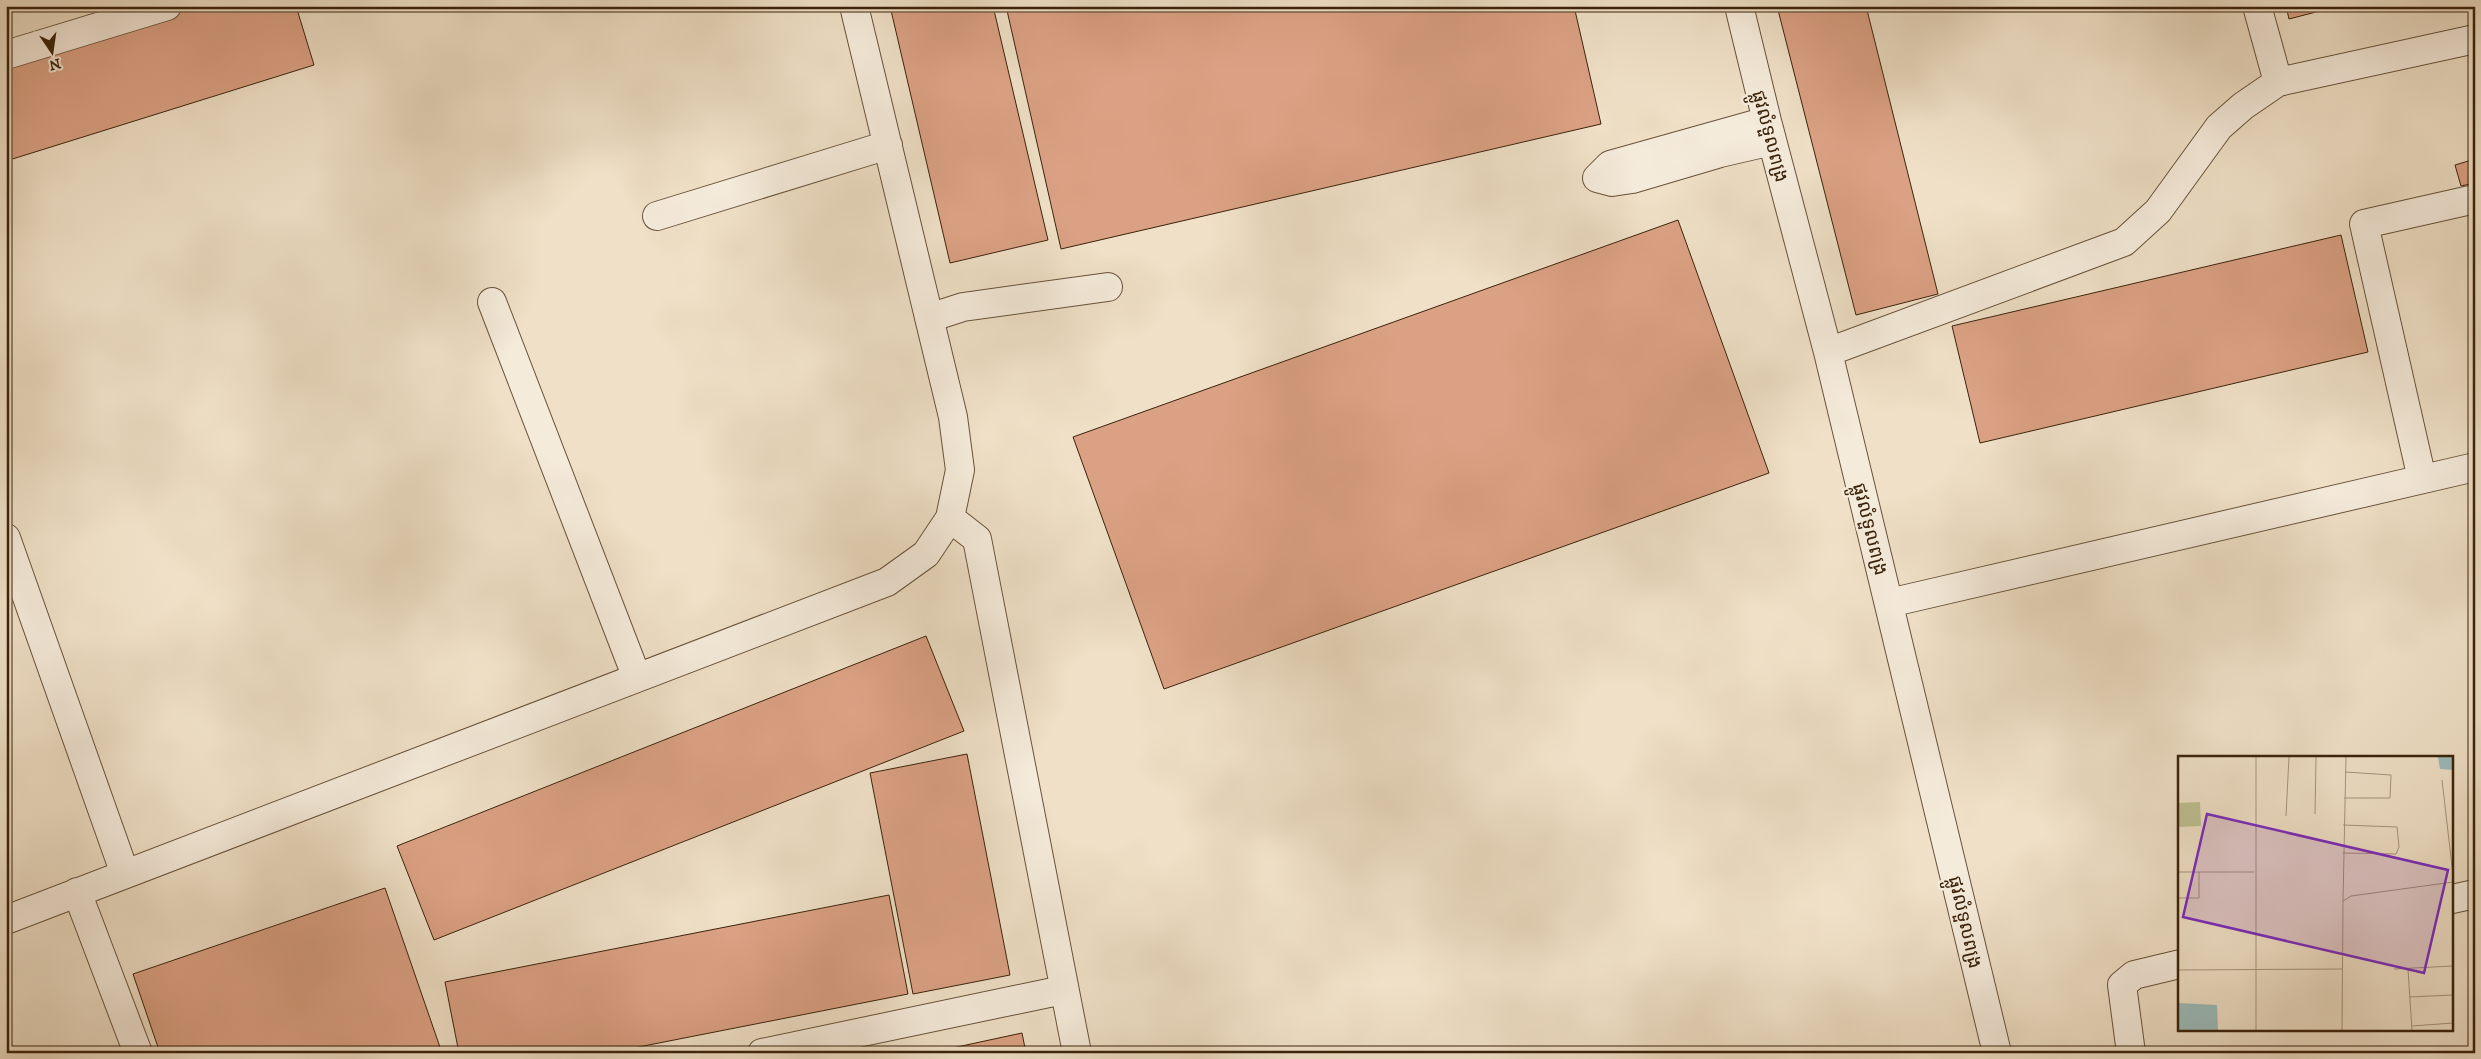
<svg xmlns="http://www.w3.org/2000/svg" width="2481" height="1059" font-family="'IM FELL DW Pica','Noto Sans Khmer',serif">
	<rect width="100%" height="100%" fill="#efe0c7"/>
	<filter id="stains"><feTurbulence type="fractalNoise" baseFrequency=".004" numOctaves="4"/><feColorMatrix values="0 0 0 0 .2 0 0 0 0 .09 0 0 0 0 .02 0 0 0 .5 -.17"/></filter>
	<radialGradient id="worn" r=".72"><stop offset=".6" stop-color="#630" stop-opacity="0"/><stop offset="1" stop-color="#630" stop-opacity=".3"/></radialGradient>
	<!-- building -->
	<path fill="#dba184" stroke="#3b230b" d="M 195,6 L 296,6 L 314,65 L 6,161 L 6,65 Z
		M 890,6 L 993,6 L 1048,240 L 950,263 Z
		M 1006,6 L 1574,6 L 1601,124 L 1061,249 Z
		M 1777,6 L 1866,6 L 1938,294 L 1856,315 Z
		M 2286,6 L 2339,6 L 2289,19 Z
		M 2475,159 L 2475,183 L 2461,186 L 2455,165 Z
		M 1678,220 L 1769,473 L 1164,689 L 1073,437 Z
		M 2341,235 L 2368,352 L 1980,443 L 1952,326 Z
		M 926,636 L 964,731 L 434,940 L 397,846 Z
		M 967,754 L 1010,975 L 913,994 L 870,773 Z
		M 385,888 L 442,1053 L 160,1053 L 133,974 Z
		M 889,895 L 908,994 L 608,1053 L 459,1053 L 445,982 Z
		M 1022,1033 L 1026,1053 L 929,1053 Z"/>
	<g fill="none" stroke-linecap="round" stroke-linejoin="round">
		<defs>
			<path id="minor" d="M 1739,6 L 1767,121 L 1828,352 L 1997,1053
				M 2257,6 L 2278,82
				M 6,55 L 167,6
				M 1767,121 L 1610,165 L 1597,178 L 1612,182 L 1632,179 L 1720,153 L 1772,141
				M 657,216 L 888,145
				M 492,302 L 637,678
				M 929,318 L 963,307 L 1108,287
				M 1828,352 L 2124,242 L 2158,211 L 2219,127 L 2243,106 L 2278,82 L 2475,39
				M 2422,479 L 2364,224 L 2475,199
				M 950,518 L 977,539 L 1077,1053
				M 6,538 L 125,874
				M 1889,603 L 2475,467
				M 77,892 L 138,1053
				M 2452,899 L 2475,894
				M 6,920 L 887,582 L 926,554 L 950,518 L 960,470 L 953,417 L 854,6
				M 762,1053 L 1063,990
				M 2131,1053 L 2122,985 L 2134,975 L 2180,964"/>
		</defs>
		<!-- minor casing -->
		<use href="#minor" stroke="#68523a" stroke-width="30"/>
		<!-- minor -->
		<use href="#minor" stroke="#f5ebdb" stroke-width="28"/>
	</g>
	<g text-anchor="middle" stroke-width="5" stroke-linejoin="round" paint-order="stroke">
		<!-- street labels -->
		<g font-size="19" fill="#3b230b" stroke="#f5ebdb">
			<text transform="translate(1771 136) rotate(75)" y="7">ផ្លូវលំទួលពង្រ</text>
			<text transform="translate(1871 529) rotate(76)" y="7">ផ្លូវលំទួលពង្រ</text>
			<text transform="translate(1966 922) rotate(77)" y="7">ផ្លូវលំទួលពង្រ</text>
		</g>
	</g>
	<!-- overview -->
	<g transform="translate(2178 756)">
		<rect width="275" height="275" fill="#efe0c7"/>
		<path d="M 22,46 L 23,70 L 0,71 L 0,47 Z" fill="#bec192"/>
		<path d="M 260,1 L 275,1 L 275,14 L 262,13 ZM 0,247 L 39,249 L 40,274 L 0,274 Z" fill="#9bbcbb"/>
		<path fill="none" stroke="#a7947c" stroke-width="1" d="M 264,24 L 275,119M 166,42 L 212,42 L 213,19 L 167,16M 137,58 L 138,1M 108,60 L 111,1M 165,97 L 218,98 L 221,91 L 219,71 L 165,69M 0,116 L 76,116M 0,142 L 21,142 L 21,116M 165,145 L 168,1M 216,213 L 275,210M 230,213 L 234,274M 0,214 L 164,213M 231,241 L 275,239M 234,270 L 275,267M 78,274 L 78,1M 164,274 L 165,145 L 173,140 L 275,126"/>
		<path fill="#7b2cbf" fill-opacity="0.15" stroke="#7b2cbf" stroke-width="2.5" d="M 29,58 L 270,114 L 246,217 L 5,161 Z"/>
		<rect width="275" height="275" fill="none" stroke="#3b230b" stroke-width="2.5"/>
	</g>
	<!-- margin -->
	<rect width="2481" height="1059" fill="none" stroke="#efe0c7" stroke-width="25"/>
	<rect x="8" y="8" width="2466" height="1044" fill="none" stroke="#3b230b" stroke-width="2.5"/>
	<rect x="12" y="12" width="2456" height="1034" fill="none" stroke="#3b230b"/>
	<!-- north arrow -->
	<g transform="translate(52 52) rotate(167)" stroke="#f5ebdb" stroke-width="4" paint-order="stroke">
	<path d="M0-4L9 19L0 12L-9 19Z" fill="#3b230b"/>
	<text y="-8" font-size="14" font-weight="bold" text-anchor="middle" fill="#3b230b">N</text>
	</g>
	<rect width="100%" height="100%" filter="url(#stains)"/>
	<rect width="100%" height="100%" fill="url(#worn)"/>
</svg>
